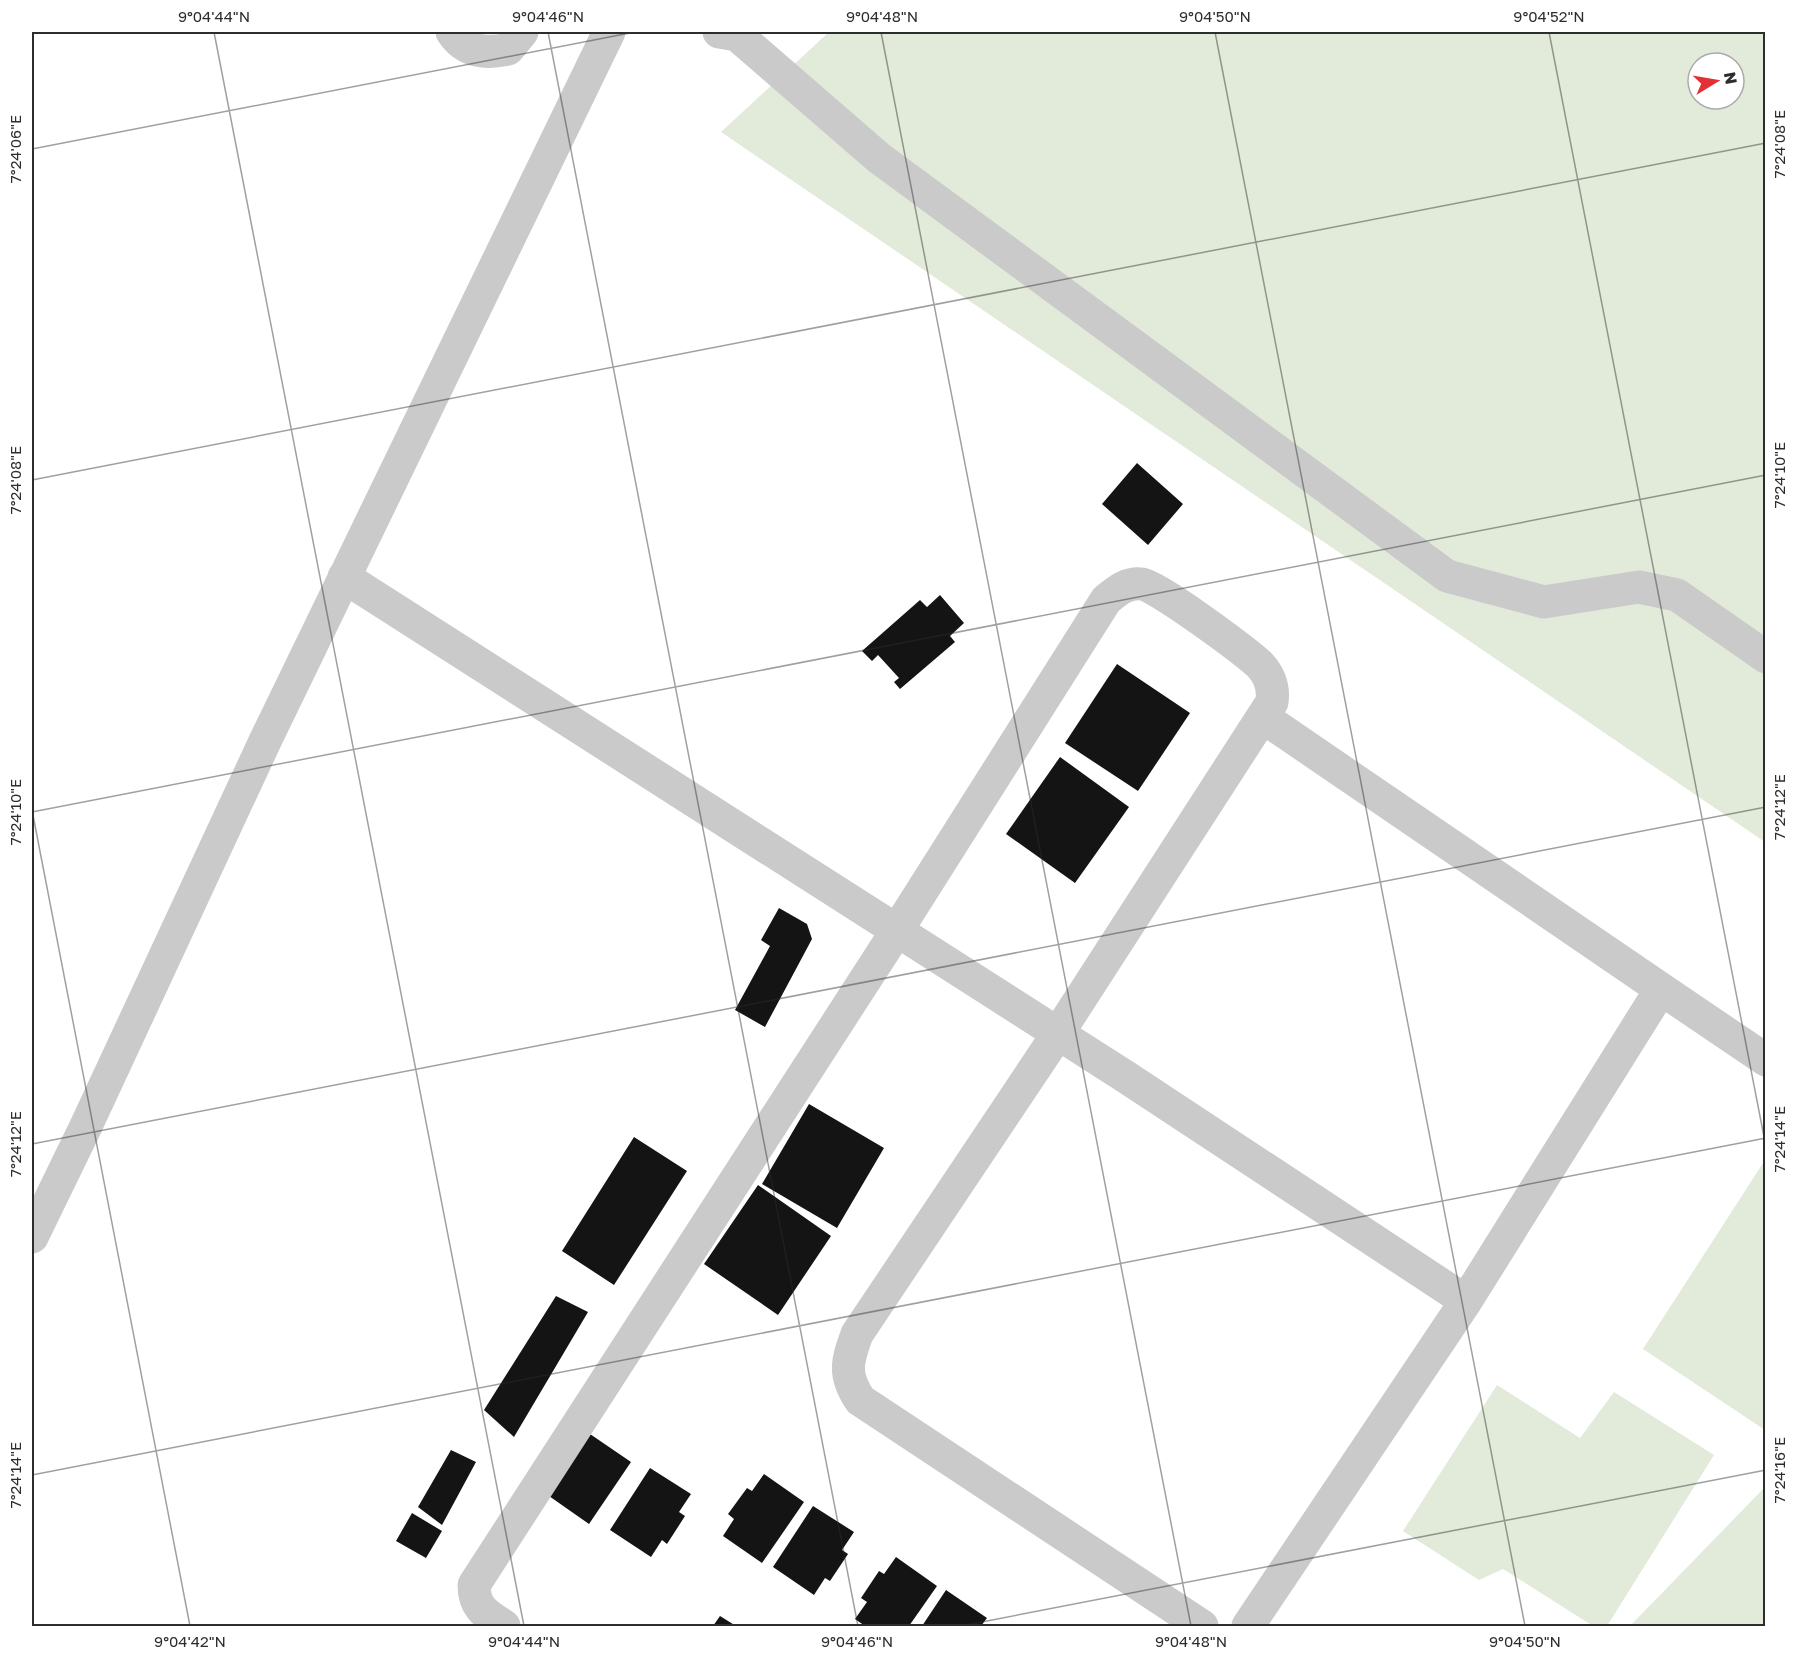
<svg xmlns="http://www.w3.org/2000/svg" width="1797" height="1658" font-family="'Golos Text',sans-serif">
	<rect width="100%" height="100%" fill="#fff"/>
	<!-- green -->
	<path fill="#e2eada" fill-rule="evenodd" d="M 829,32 L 1765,32 L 1765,842 L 721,132 ZM 1698,63 L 1734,63 L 1734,99 L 1698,99 Z
		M 1765,1160 L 1765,1430 L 1643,1349 Z
		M 1497,1385 L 1580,1438 L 1614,1392 L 1714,1455 L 1607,1626 L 1593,1626 L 1503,1569 L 1479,1580 L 1403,1531 Z
		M 1765,1487 L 1765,1626 L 1630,1626 Z"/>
	<!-- building -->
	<path fill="#141414" d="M 1137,463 L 1183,504 L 1148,545 L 1102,504 Z
		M 940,595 L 964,623 L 950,636 L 955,642 L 900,689 L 894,682 L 899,678 L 878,655 L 872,661 L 862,651 L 920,600 L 927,607 Z
		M 1117,664 L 1190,713 L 1138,791 L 1065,743 Z
		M 1060,757 L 1129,807 L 1075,883 L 1006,834 Z
		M 779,908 L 807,924 L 812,939 L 765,1027 L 735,1010 L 770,946 L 761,940 Z
		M 809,1104 L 884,1148 L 837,1228 L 762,1184 Z
		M 634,1137 L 687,1171 L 614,1285 L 562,1251 Z
		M 758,1185 L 831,1236 L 778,1315 L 704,1264 Z
		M 556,1296 L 588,1312 L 514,1437 L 484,1410 Z
		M 590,1434 L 631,1462 L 589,1524 L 549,1496 Z
		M 451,1450 L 476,1462 L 442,1525 L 418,1507 Z
		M 650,1468 L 691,1494 L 679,1512 L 685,1516 L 667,1544 L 662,1540 L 651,1557 L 610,1530 Z
		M 764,1474 L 804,1502 L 762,1563 L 723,1536 L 734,1519 L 728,1514 L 747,1488 L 752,1491 Z
		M 813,1506 L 854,1532 L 842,1550 L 848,1554 L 830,1581 L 825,1578 L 814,1595 L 773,1567 Z
		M 412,1513 L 442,1531 L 426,1558 L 396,1541 Z
		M 896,1557 L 937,1586 L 909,1626 L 865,1626 L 855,1619 L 867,1602 L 861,1598 L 879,1571 L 884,1574 Z
		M 946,1590 L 987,1618 L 981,1626 L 922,1626 Z
		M 720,1616 L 736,1626 L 713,1626 Z"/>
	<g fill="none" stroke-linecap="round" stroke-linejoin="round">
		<!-- minor -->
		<path stroke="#cacaca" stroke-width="33" d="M 452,32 C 465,52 486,54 508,49 L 522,32
			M 719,32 L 737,35 L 879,158 L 1447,576 L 1544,602 L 1639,587 L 1677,595 L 1766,657
			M 344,577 L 1126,1077 L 1466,1301 L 1661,989 L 1264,718
			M 1661,989 L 1766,1060
			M 32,1237 L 86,1126 L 266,739 L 609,32
			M 504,1626 C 486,1614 474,1608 474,1585 L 896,932 L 1106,600 C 1117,591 1127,582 1142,584 C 1159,587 1245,651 1260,665 C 1270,676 1274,688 1272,702 L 1057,1035 L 857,1334 C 847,1362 843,1374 860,1400 L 1202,1626
			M 1248,1626 L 1466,1301"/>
	</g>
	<!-- ticks -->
	<path fill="none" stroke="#2d2d2d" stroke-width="1.5" stroke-opacity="0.45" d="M 214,32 L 524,1626M 548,32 L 858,1626M 881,32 L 1191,1626M 1215,32 L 1525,1626M 1549,32 L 1766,1147M 32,149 L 635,32M 32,480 L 1766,143M 32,810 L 190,1626M 32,812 L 1766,475M 32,1144 L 1766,807M 32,1475 L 1766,1138M 961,1626 L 1766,1470"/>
	<!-- border -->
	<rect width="1797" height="1658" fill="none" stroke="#ffffff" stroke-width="66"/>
	<!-- north arrow -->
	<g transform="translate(1716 81) rotate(79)"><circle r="28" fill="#ffffff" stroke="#ababab" stroke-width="1.5"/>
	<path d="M0-4.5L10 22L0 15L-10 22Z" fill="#e33034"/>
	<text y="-9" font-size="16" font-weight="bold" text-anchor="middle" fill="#2d2d2d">N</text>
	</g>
	<rect x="33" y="33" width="1731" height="1592" fill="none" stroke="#2d2d2d" stroke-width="2"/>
	<g font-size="15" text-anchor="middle" fill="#2d2d2d">
		<text x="214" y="22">9°04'44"N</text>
		<text x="548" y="22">9°04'46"N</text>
		<text x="882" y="22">9°04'48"N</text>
		<text x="1215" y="22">9°04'50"N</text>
		<text x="1549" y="22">9°04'52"N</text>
		<text transform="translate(1780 144) rotate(-90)" y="5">7°24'08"E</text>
		<text transform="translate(16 149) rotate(-90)" y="5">7°24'06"E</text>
		<text transform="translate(1780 475) rotate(-90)" y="5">7°24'10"E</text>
		<text transform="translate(16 480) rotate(-90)" y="5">7°24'08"E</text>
		<text transform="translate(1780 807) rotate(-90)" y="5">7°24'12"E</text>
		<text transform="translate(16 812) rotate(-90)" y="5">7°24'10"E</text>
		<text transform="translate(1780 1139) rotate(-90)" y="5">7°24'14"E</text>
		<text transform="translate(16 1144) rotate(-90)" y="5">7°24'12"E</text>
		<text transform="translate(1780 1470) rotate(-90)" y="5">7°24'16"E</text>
		<text transform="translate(16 1475) rotate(-90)" y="5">7°24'14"E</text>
		<text x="190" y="1647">9°04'42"N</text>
		<text x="524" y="1647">9°04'44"N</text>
		<text x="857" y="1647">9°04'46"N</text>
		<text x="1191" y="1647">9°04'48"N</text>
		<text x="1525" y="1647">9°04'50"N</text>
	</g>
</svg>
